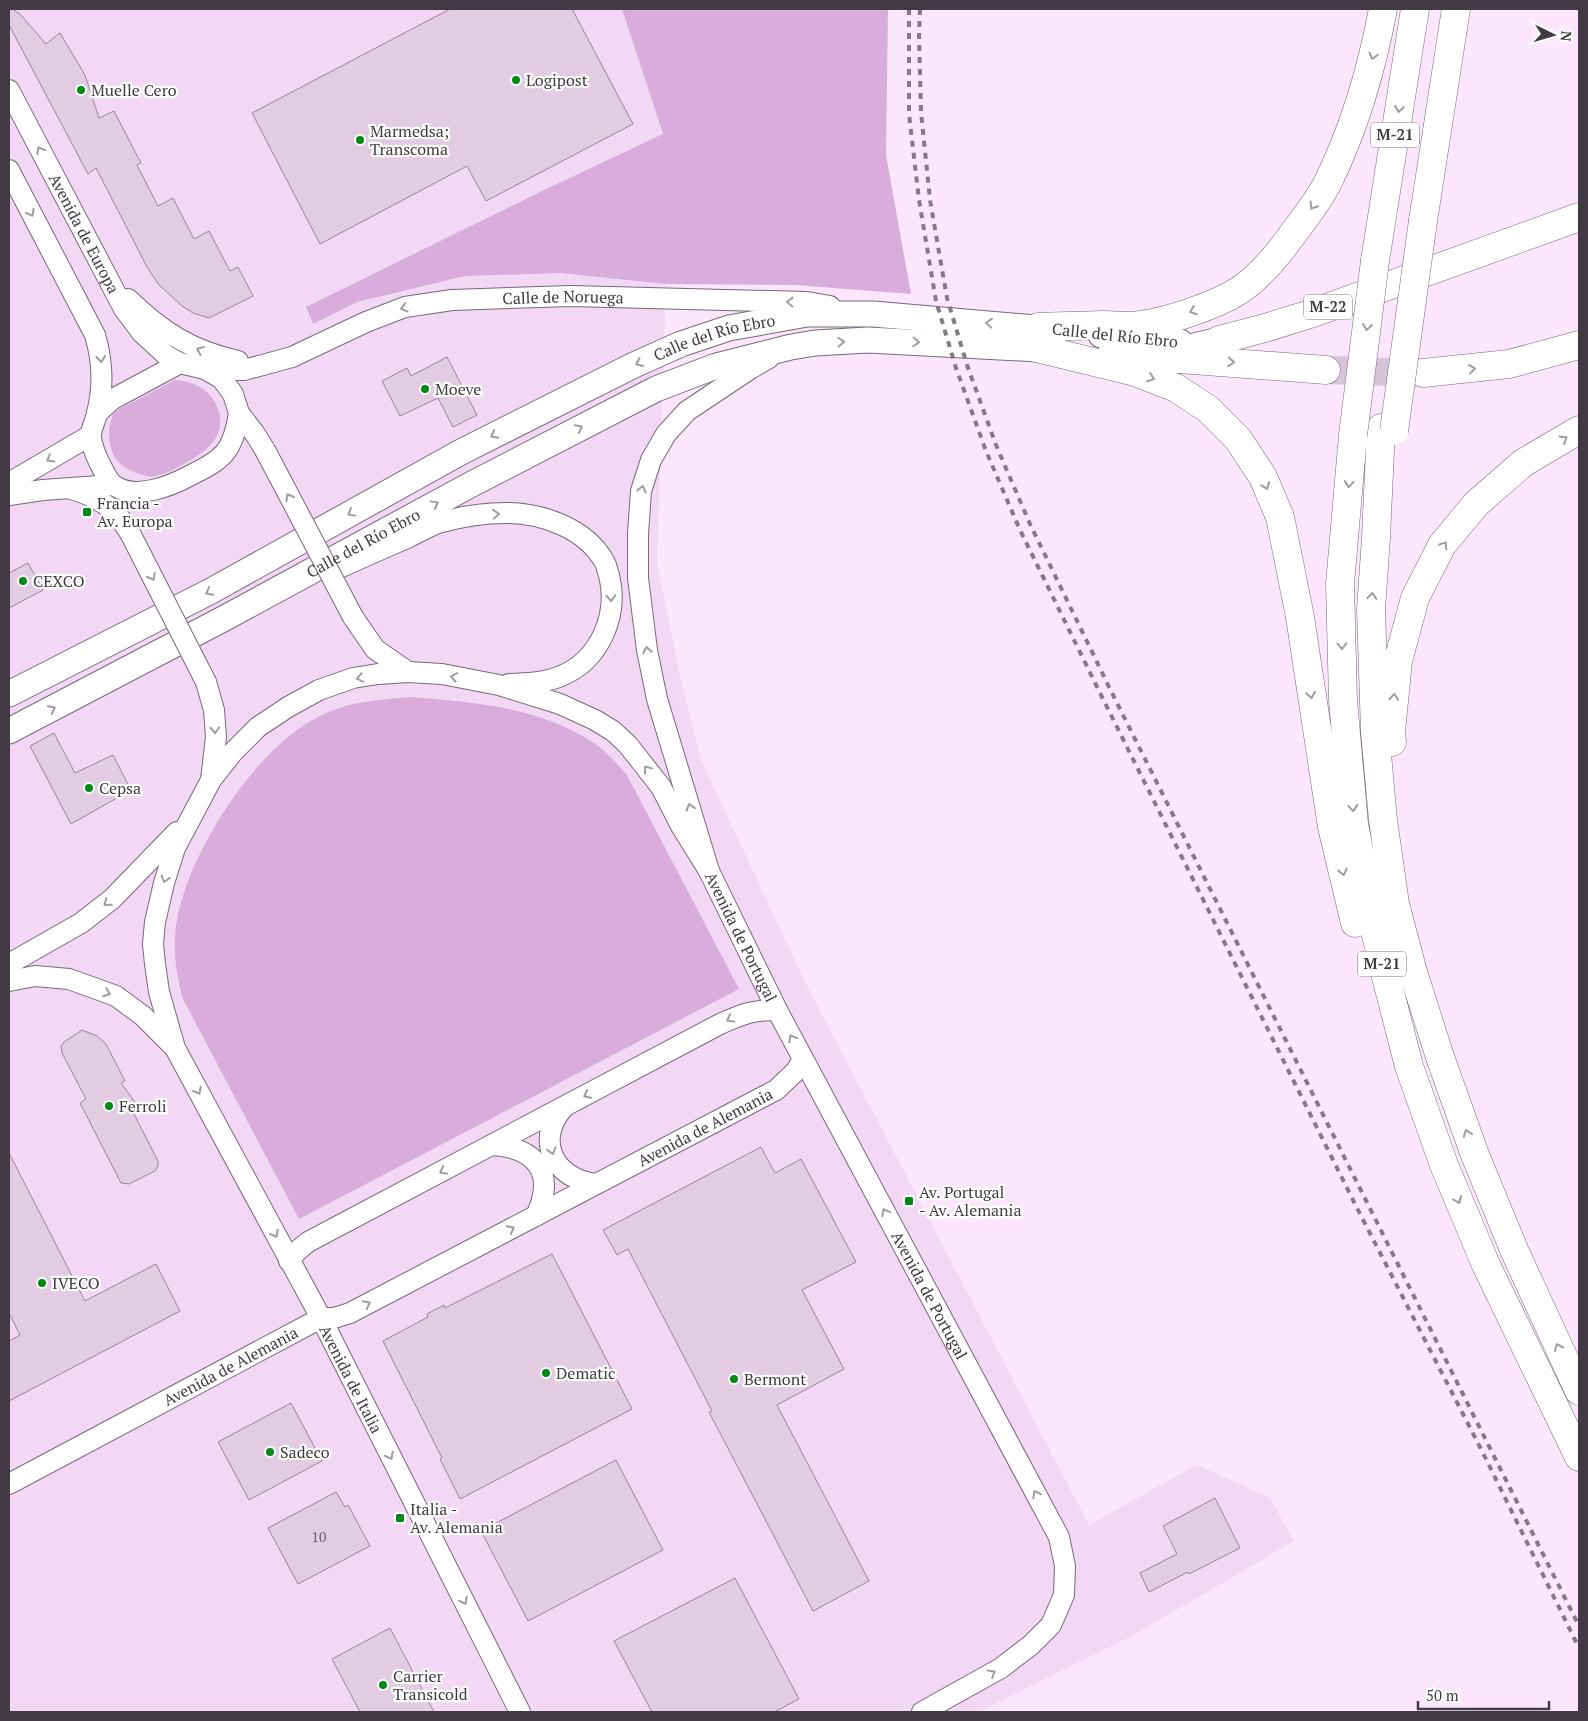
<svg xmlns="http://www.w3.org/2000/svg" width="1588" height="1721" font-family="'PT Serif',serif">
	<rect width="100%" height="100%" fill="#fbe6fc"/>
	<!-- built -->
	<path fill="#f3d8f5" d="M 9,9 L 622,9 L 663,134 L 666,284 L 657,563 L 681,681 L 701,760 L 806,984 L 1089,1525 L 1197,1465 L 1270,1498 L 1294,1541 L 1132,1636 L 983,1710 L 981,1712 L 9,1712 Z"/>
	<!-- green -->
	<path fill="#d8addc" d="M 622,9 L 888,9 L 886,155 L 911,294 L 795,285 L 666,284 L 560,273 L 465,276 L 357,302 L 313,324 L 306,307 L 542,191 L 663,134 Z
		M 175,380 C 192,381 208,388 216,404 C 230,435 207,451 184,464 C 175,469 165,474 156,476 C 150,478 142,475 137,473 C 118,467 109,454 109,433 C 109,427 111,420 113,414 L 121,408 Z
		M 411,697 C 472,702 541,707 594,743 C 607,752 617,764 627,775 L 739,989 L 299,1219 L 183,999 C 176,974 172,947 177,920 C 189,851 257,745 322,715 C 350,701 380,700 411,697 Z"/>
	<!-- building -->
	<path fill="#e1cce2" stroke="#988599" d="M 9,9 L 12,9 L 20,14 L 46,44 L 60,33 L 85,75 L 99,118 L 114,111 L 141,163 L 137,165 L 158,206 L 173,198 L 194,239 L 209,231 L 230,271 L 238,267 L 253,296 L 209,318 L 193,313 L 182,306 L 159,285 L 147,267 L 96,168 L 88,174 L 9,25 Z
		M 450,9 L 572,9 L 633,124 L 486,201 L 467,166 L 320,244 L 252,113 Z
		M 447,357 L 477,415 L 453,427 L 438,398 L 400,416 L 382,381 L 407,368 L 411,376 Z
		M 28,563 L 43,590 L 9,608 L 9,573 Z
		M 54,733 L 75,773 L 113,755 L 131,790 L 71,824 L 30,746 Z
		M 82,1030 L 97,1036 L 106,1044 L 125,1081 L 121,1083 L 140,1109 L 134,1114 L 158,1161 L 158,1166 L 155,1171 L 129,1184 L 121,1183 L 80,1103 L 86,1099 L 62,1053 L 61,1046 L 64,1042 Z
		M 761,1147 L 775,1173 L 801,1159 L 856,1262 L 802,1290 L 844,1369 L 777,1405 L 869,1581 L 813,1611 L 709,1412 L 712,1411 L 628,1249 L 617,1255 L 603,1230 Z
		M 9,1153 L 85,1301 L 156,1264 L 180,1311 L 9,1401 L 9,1341 L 20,1335 L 9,1313 Z
		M 552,1254 L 632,1409 L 460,1499 L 440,1459 L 442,1458 L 383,1341 L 428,1317 L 427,1314 L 444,1305 L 445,1308 Z
		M 291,1403 L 322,1461 L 249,1500 L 218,1442 Z
		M 616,1460 L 663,1550 L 528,1621 L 481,1531 Z
		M 336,1492 L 345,1507 L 348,1505 L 370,1546 L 298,1584 L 268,1528 Z
		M 1215,1498 L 1240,1548 L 1189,1574 L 1188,1572 L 1149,1592 L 1140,1573 L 1177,1554 L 1163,1526 Z
		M 735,1578 L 799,1699 L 774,1712 L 652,1712 L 614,1641 Z
		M 390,1628 L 434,1712 L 360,1712 L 332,1659 Z"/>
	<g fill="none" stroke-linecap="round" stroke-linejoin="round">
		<!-- highway-tunnel -->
		<path stroke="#d6c4d7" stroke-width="28" stroke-dasharray="28 14" stroke-linecap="butt" d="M 1326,370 L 1423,373"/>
		<defs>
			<g id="minor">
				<path id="s1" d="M 9,90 L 124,309 L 142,333 L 167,356 L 180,363 L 205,369 L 222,379 L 233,394 L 239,413 L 255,434 L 265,450"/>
				<path d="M 9,170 L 95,335 C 103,362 104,386 97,413 C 96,420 91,428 91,435 C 91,445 96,456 100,464 C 104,471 108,482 115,486 C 136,500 171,486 191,475 C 224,459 233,451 239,413"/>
				<path d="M 128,299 C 162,332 192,351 238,361"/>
				<path id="s2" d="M 769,358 L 750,369 L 687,411 L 666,434 L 651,460 L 641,491 L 638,534 L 638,578 L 647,650 L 657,699 L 709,871 L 777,1010 L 1059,1537 L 1065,1566 L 1064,1595 L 1051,1625 L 1031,1645 L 1001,1668 L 922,1712"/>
				<path id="s3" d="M 205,369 L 244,370 L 292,357 L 366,322 L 405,307 L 452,300 L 571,296 L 807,302 L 830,306"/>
				<path d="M 97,413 L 113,399 L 180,363"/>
				<path d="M 9,483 L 91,435"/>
				<path d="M 71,489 C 89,494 107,503 119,517 C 123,521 126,528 130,533"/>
				<path d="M 9,495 L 43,490 L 113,485"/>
				<path d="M 337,569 C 361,558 384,548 407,538 C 417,533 428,527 438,523 C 459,517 484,513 506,513 C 542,513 585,528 604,561 C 607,565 607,571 609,575 C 619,615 600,660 561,676 C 545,683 526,683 509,684"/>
				<path d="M 353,617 L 375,649 L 408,672"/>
				<path d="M 206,682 L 214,710 L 216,737 L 211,780"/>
				<path d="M 9,964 L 81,923 L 112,899 L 177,832"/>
				<path d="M 9,981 L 35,976 L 69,979 L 116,996 L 143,1016 L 172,1045"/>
				<path d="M 564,1107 C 534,1140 554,1179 596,1184"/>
				<path d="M 492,1145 C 537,1148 556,1173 536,1216"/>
				<path d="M 289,1261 L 297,1251 L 308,1242 L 720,1024 C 743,1014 752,1010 777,1010"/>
				<path id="s4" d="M 9,1484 L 321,1318 L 334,1318 L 350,1313 L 776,1090 L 796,1071 L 803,1059"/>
				<path d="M 520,1712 L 321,1318 L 175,1048 L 159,992 L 155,964 L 153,944 L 155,922 L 164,883 L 175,848 L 211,780 L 233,752 L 258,727 L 288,707 L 319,690 L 353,678 L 378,674 L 408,672 L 442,674 L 499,685 L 560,704 L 595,720 L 613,731 L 628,745 L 661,787 L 681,826 L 709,871"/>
			</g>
			<g id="major">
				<path d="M 1101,335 L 1130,339 L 1180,342"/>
				<path d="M 1160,351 L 1186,348 L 1219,340"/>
				<path id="s5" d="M 9,694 L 211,591 L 461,452 L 634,365 L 681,344 L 729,328 L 807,314 L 873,314 L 1059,330"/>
				<path id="s6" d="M 9,731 L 223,619 L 470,485 L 656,389 L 716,366 L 791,347 L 815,343 L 868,340 L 1057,350"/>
			</g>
			<path id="highway" d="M 1423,221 L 1456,9
				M 1375,261 L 1415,9
				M 1038,327 C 1059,326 1081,326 1102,325 C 1114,325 1128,327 1140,325 C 1167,322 1217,305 1240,290 C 1259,277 1276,257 1290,238 C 1303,220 1318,202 1328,182 C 1355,127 1372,68 1383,9
				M 1219,340 L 1265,328 L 1310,314 L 1579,217
				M 1036,348 L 1135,372 L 1176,388 L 1208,409 L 1238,439 L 1263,477 L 1280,517 L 1300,617 L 1332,827 L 1355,923
				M 1112,354 L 1326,370
				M 1423,373 L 1509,364 L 1579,345
				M 1381,428 L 1376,538 L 1371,609 L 1375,732 L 1383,820 L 1395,904 L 1413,972 L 1440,1057 L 1475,1155 L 1515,1252 L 1579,1391
				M 1353,435 L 1340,584 L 1343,700 L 1354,824 L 1370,910 L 1386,977 L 1409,1066 L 1444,1165 L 1486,1265 L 1579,1457
				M 1392,742 L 1391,731 L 1398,661 L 1415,598 L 1442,545 L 1476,504 L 1523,463 L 1579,430"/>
		</defs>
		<!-- minor casing -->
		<use href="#minor" stroke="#79677b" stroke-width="22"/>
		<!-- major casing -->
		<use href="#major" stroke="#79677b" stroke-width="27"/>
		<!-- highway casing -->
		<use href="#highway" stroke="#79677b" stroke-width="29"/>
		<!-- minor -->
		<use href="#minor" stroke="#fff" stroke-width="20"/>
		<!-- major -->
		<use href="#major" stroke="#fff" stroke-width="25"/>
		<!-- highway -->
		<use href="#highway" stroke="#fff" stroke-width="28"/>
		<!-- rail -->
		<path stroke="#867987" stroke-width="4" stroke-dasharray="6 6" stroke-linecap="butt" d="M 909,9 L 909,114 L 919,200 L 936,301 L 956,368 L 986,451 L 1020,530 L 1102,697 L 1357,1208 L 1482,1451 L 1579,1648
			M 920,9 L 919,36 L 921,112 L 930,200 L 947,298 L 967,365 L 996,445 L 1030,524 L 1111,691 L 1579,1626"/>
		<defs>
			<path id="minor-bridge" d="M 265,450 L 353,617
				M 130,533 L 206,682"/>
			<path id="highway-bridge" d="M 1394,431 L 1423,221
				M 1353,435 L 1375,261"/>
		</defs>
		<!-- minor-bridge casing -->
		<use href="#minor-bridge" stroke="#79677b" stroke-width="22" stroke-linecap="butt"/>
		<!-- highway-bridge casing -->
		<use href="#highway-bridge" stroke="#79677b" stroke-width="29" stroke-linecap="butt"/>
		<!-- minor-bridge -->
		<use href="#minor-bridge" stroke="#fff" stroke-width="20"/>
		<!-- highway-bridge -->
		<use href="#highway-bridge" stroke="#fff" stroke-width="28"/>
	</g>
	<!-- one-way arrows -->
	<defs><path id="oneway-chevron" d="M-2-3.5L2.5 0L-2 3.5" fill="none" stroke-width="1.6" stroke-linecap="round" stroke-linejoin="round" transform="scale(1.25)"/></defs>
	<g stroke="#a09ca1">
		<use href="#oneway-chevron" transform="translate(1373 56) rotate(105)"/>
		<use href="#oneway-chevron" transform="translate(1399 109) rotate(99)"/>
		<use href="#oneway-chevron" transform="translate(40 150) rotate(-118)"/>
		<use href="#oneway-chevron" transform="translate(1313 206) rotate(122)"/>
		<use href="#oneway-chevron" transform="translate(31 213) rotate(62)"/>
		<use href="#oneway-chevron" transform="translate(790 302) rotate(-179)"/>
		<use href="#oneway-chevron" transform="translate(404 308) rotate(164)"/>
		<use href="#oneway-chevron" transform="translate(1193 311) rotate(159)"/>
		<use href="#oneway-chevron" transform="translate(989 323) rotate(-175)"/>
		<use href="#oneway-chevron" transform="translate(1367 327) rotate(97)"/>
		<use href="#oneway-chevron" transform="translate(841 342) rotate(-3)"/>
		<use href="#oneway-chevron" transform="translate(916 342) rotate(3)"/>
		<use href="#oneway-chevron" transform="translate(200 350) rotate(-157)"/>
		<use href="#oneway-chevron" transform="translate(101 359) rotate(83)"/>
		<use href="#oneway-chevron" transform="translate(1231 362) rotate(5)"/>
		<use href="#oneway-chevron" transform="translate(639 363) rotate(156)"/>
		<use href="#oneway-chevron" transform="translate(1472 369) rotate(-7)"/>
		<use href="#oneway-chevron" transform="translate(1151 378) rotate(21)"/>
		<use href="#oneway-chevron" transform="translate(579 428) rotate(-27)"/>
		<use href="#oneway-chevron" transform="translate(494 435) rotate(153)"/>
		<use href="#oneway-chevron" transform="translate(1564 439) rotate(-31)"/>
		<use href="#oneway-chevron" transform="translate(50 459) rotate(149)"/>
		<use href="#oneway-chevron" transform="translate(1349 484) rotate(95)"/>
		<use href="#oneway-chevron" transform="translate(1266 486) rotate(67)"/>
		<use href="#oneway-chevron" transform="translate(642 489) rotate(-77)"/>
		<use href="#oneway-chevron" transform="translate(289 497) rotate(-118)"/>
		<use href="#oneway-chevron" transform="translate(435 504) rotate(-29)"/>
		<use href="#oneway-chevron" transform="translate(351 513) rotate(151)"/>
		<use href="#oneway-chevron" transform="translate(496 514) rotate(-5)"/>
		<use href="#oneway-chevron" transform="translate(1444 545) rotate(-56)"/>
		<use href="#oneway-chevron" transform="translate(152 577) rotate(63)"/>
		<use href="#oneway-chevron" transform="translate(209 592) rotate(152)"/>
		<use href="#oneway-chevron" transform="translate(1372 596) rotate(-86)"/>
		<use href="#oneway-chevron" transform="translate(611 598) rotate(87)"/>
		<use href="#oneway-chevron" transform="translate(1342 646) rotate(88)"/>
		<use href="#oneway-chevron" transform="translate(647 650) rotate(-100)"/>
		<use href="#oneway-chevron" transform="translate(454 677) rotate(-169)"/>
		<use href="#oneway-chevron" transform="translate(360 678) rotate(169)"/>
		<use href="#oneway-chevron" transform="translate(1311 695) rotate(81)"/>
		<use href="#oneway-chevron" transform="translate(1394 697) rotate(-85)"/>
		<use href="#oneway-chevron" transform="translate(52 709) rotate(-27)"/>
		<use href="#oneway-chevron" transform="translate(215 730) rotate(87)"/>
		<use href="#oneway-chevron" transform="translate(647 769) rotate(-127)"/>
		<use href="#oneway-chevron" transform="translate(690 807) rotate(-107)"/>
		<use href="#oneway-chevron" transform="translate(1353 808) rotate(85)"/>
		<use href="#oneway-chevron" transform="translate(1343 872) rotate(76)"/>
		<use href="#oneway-chevron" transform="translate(165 879) rotate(107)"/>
		<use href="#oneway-chevron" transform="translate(107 903) rotate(141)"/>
		<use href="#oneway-chevron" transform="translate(107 993) rotate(20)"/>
		<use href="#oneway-chevron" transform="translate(730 1019) rotate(153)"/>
		<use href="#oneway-chevron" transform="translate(792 1038) rotate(-118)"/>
		<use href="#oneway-chevron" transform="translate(198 1091) rotate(62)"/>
		<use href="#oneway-chevron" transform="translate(587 1095) rotate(152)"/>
		<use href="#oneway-chevron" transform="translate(1467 1133) rotate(-110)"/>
		<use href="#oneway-chevron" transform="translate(552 1151) rotate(73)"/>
		<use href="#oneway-chevron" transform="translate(443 1171) rotate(152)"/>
		<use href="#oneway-chevron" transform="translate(1458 1200) rotate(67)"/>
		<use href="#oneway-chevron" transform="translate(885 1212) rotate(-118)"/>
		<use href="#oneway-chevron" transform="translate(511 1229) rotate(-28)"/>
		<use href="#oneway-chevron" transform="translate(275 1234) rotate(62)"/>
		<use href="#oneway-chevron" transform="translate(367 1304) rotate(-27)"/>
		<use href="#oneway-chevron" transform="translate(1558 1347) rotate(-114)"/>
		<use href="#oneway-chevron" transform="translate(390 1456) rotate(63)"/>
		<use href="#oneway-chevron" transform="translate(1036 1494) rotate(-118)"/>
		<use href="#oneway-chevron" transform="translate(464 1601) rotate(63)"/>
		<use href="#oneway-chevron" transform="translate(992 1673) rotate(-31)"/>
	</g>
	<!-- markers -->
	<g fill="#008914" stroke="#fff" stroke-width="2">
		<circle cx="516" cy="80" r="5"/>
		<circle cx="81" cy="90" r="5"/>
		<circle cx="360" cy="140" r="5"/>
		<circle cx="425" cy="389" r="5"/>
		<rect x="82" y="507" width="10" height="10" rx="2.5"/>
		<circle cx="23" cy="581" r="5"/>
		<circle cx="89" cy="788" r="5"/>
		<circle cx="109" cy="1106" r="5"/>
		<rect x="904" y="1196" width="10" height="10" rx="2.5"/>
		<circle cx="42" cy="1283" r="5"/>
		<circle cx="546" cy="1373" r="5"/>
		<circle cx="734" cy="1379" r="5"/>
		<circle cx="270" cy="1452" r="5"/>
		<rect x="395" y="1513" width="10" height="10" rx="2.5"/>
		<circle cx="383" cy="1685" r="5"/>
	</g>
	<g text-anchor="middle" stroke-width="4.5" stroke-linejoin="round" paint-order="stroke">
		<!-- number labels -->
		<g font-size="14" fill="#6a5e6b">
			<text x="319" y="1542">10</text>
		</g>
		<!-- shield labels -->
		<g fill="#fff" stroke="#7b757b" stroke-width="1">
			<rect x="1371" y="122.5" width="48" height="25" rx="4"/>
			<rect x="1304" y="294.5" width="48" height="25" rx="4"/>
			<rect x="1358" y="951.5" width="48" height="25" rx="4"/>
		</g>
		<g font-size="15" font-weight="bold" fill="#423a43">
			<text x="1395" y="140">M-21</text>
			<text x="1328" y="312">M-22</text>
			<text x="1382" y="969">M-21</text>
		</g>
		<!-- poi labels -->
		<g font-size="16" fill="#423a43" stroke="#fff" text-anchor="start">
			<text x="526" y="86">Logipost</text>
			<text x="91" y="96">Muelle Cero</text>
			<text x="370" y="137">Marmedsa;<tspan x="370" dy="18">Transcoma</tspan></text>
			<text x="435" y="395">Moeve</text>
			<text x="97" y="509">Francia -<tspan x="97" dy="18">Av. Europa</tspan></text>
			<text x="33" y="587">CEXCO</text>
			<text x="99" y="794">Cepsa</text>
			<text x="119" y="1112">Ferroli</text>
			<text x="919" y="1198">Av. Portugal<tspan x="919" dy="18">- Av. Alemania</tspan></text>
			<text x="52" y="1289">IVECO</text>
			<text x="556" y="1379">Dematic</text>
			<text x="744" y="1385">Bermont</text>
			<text x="280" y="1458">Sadeco</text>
			<text x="410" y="1515">Italia -<tspan x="410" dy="18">Av. Alemania</tspan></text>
			<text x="393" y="1682">Carrier<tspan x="393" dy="18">Transicold</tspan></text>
		</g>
		<!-- street labels -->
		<g font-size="16" fill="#423a43" stroke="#fff">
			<text dy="6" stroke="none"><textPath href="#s1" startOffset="162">Avenida de Europa</textPath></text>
			<text dy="6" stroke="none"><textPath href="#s3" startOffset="371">Calle de Noruega</textPath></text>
			<text transform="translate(1115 335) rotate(6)" y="6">Calle del Río Ebro</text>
			<text dy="6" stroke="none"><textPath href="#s5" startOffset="792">Calle del Río Ebro</textPath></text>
			<text dy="6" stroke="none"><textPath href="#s6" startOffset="401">Calle del Río Ebro</textPath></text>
			<text dy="6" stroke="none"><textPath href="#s2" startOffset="654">Avenida de Portugal</textPath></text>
			<text dy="6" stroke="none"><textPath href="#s4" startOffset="784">Avenida de Alemania</textPath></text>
			<text dy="6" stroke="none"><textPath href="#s2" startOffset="1059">Avenida de Portugal</textPath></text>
			<text dy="6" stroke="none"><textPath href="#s4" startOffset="251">Avenida de Alemania</textPath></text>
			<text transform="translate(351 1379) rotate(63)" y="6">Avenida de Italia</text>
		</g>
	</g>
	<!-- border -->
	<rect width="1588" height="1721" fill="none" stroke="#423a43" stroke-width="20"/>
	<!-- north arrow -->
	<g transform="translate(1553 35) rotate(95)" stroke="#ffffff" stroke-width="4" paint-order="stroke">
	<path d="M0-4L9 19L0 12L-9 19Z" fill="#423a43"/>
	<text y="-8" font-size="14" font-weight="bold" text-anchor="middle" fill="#423a43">N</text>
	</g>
	<!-- scale -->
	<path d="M1418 1701v8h131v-8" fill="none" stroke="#423a43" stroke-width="2.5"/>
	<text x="1426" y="1701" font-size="15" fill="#423a43" stroke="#ffffff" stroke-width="4" paint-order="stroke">50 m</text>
</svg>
